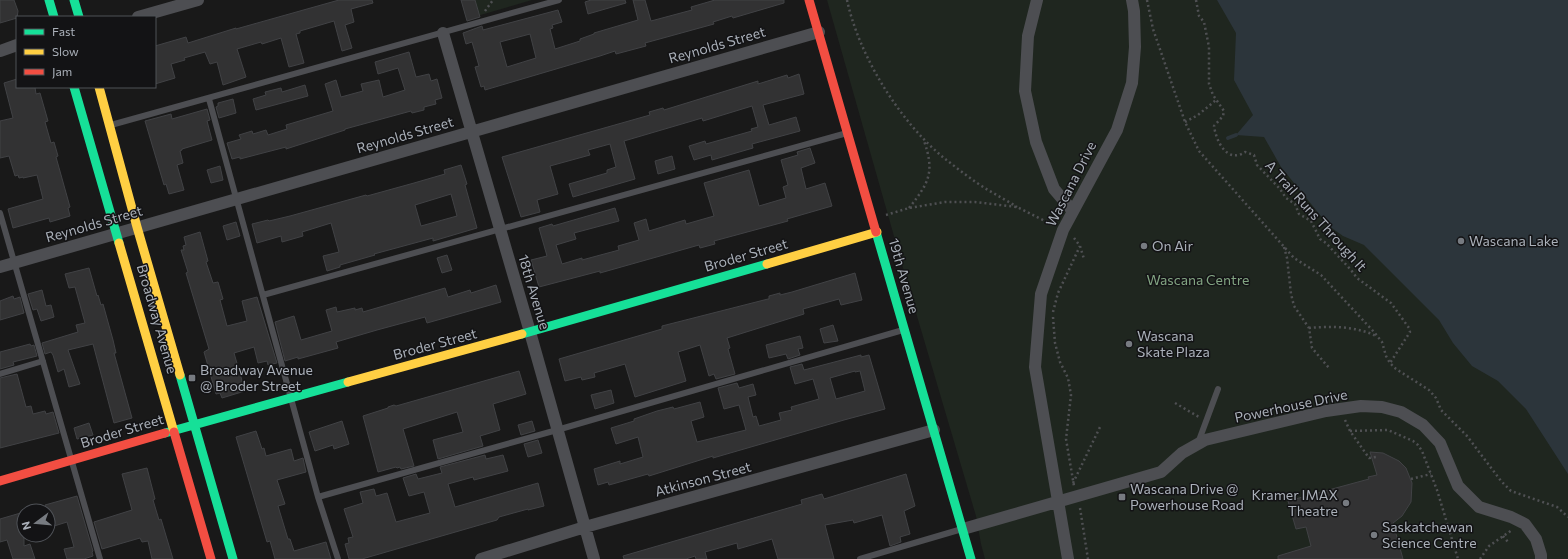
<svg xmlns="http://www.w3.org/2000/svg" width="1568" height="559" font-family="Commissioner,sans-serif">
	<rect width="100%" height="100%" fill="#191919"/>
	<!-- green -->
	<path fill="#1f261f" d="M 472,0 L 532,0 L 477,16 Z
		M 827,0 L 1568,0 L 1568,559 L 985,559 L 981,544 L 976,516 L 909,289 Z"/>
	<!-- water -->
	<path fill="#2c353b" d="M 1217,0 L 1568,0 L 1568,474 L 1526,409 L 1498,381 L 1472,366 L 1453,343 L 1439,320 L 1364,245 L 1343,236 L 1329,226 L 1281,167 L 1264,137 L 1236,135 L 1253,115 L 1234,80 L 1236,33 Z"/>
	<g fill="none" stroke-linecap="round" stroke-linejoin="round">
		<!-- stream -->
		<path stroke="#2c353b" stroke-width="4" d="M 1228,138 L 1236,135"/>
	</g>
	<!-- building -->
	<path fill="#323233" stroke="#414245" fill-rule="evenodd" d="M 0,0 L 14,0 L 18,11 L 17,18 L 0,23 Z
		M 339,0 L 372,0 L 373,3 L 351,9 L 354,22 L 345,25 L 352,48 L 342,51 L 334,21 L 300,31 L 300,33 L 296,34 L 304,63 L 289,67 L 281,38 L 262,44 L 261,42 L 237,49 L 246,77 L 223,85 L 217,62 L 210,64 L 205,52 L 184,58 L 185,60 L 171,64 L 175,78 L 155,84 L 155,46 L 186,37 L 188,43 L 236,28 L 236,29 Z
		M 461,0 L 475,0 L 480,17 L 467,21 Z
		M 591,0 L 625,0 L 626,3 L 588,14 L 585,2 Z
		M 633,0 L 645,0 L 651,21 L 692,10 L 691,7 L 715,0 L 784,0 L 784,3 L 733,18 L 732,16 L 713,22 L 714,24 L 645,43 L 646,46 L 616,54 L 615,51 L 600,56 L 485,90 L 484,86 L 481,87 L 475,67 L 479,66 L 472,42 L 466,44 L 463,33 L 482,26 L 483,30 L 558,10 L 562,22 L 552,25 L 553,28 L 550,29 L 555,49 L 580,41 L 580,39 L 594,34 L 594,33 L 638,20 ZM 530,34 L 536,58 L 507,67 L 500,42 Z
		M 409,52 L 416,77 L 429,74 L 431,81 L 437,79 L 442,98 L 435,100 L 436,104 L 424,107 L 424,110 L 412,113 L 411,111 L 345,129 L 345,130 L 286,149 L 286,147 L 240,159 L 240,157 L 232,159 L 227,143 L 241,139 L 239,135 L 252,131 L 253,134 L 266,130 L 268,135 L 287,129 L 286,125 L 333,111 L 325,84 L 336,80 L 341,97 L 363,91 L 361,84 L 379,80 L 383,97 L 405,90 L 398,68 L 378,74 L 375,62 Z
		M 799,74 L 804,94 L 763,105 L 769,125 L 796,117 L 800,131 L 752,144 L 753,148 L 712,160 L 711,155 L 694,160 L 689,146 L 705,141 L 706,144 L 752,131 L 751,129 L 758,127 L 752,106 L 703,121 L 702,118 L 692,121 L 624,141 L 635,179 L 573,197 L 569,184 L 607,173 L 607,170 L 616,167 L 610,144 L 588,150 L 590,155 L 550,166 L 558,194 L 537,200 L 540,212 L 521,217 L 502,157 L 650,115 L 649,112 L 663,108 L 664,110 L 758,81 L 758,84 L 787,75 L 788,78 Z
		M 17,79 L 17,87 L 35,87 L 36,94 L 40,93 L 48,121 L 45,122 L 51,143 L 54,142 L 58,156 L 56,157 L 70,207 L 68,208 L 70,216 L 50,222 L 49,218 L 13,228 L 8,209 L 43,199 L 37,175 L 23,178 L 23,177 L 19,178 L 18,175 L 15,176 L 9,156 L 0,158 L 0,121 L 13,118 L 4,83 Z
		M 305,85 L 308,96 L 256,110 L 253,99 L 266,95 L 265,92 L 281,88 L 282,92 Z
		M 233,99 L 236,113 L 219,118 L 216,107 L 218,106 L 218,103 Z
		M 207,109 L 210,120 L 207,121 L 212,140 L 182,149 L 182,150 L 180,151 L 183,163 L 177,165 L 184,190 L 169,194 L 166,184 L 164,185 L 145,121 L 171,114 L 172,119 Z
		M 810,148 L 815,163 L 801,168 L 806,189 L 825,183 L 832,206 L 787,219 L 788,221 L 714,241 L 715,244 L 700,248 L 699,245 L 600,273 L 600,271 L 539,287 L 531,260 L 547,256 L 539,228 L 552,224 L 553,226 L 615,208 L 619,221 L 574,233 L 576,239 L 556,245 L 562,264 L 582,258 L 582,260 L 619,250 L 618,246 L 639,240 L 634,223 L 646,219 L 649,231 L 685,220 L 686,224 L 714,216 L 704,183 L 749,170 L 759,206 L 786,198 L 783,187 L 788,185 L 781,160 L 798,155 L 797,152 Z
		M 672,156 L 675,169 L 658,174 L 655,161 Z
		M 461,165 L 467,184 L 465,185 L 477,228 L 433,241 L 433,238 L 374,254 L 375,255 L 340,265 L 340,267 L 327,271 L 323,256 L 339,252 L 331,223 L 302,232 L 303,236 L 282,242 L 281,236 L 257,243 L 252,224 L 268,220 L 269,221 L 290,216 L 366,195 L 367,196 L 414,183 L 445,174 L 444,170 ZM 451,194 L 457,216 L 421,226 L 415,205 Z
		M 220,166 L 223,180 L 211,183 L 207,170 Z
		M 236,222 L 240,236 L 227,240 L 223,226 Z
		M 200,232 L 208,261 L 206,262 L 213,283 L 218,282 L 223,299 L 220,300 L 227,326 L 247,321 L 242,301 L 257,297 L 277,363 L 268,365 L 267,361 L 258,363 L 254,347 L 234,353 L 245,391 L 222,398 L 220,393 L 216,394 L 204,352 L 209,349 L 186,273 L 188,272 L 181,250 L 184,250 L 183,246 L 186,245 L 184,237 Z
		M 447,255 L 452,270 L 442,273 L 437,258 Z
		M 89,268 L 97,296 L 98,295 L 101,305 L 103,304 L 113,340 L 116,353 L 114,353 L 132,418 L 114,423 L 93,344 L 68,350 L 80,384 L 69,387 L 64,369 L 58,372 L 53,355 L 51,352 L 45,354 L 42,343 L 78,332 L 76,325 L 85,323 L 75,287 L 69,288 L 65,274 Z
		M 855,273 L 862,300 L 841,305 L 839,299 L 803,309 L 804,314 L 727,338 L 730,348 L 728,349 L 735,374 L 716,379 L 714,374 L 709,376 L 700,345 L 678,352 L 686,381 L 635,397 L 625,364 L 594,373 L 595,377 L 582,380 L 581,377 L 565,381 L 559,359 L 662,329 L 662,326 L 768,299 L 769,299 L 769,296 L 780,293 L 780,295 L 792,292 Z
		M 496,285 L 501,302 L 427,323 L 425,317 L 377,330 L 336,342 L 338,348 L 298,359 L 298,357 L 285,361 L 275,322 L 294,316 L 301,340 L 332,331 L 326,310 L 336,307 L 337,312 L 355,308 L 355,310 L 362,308 L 363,312 L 445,288 L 448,297 L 470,290 L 471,293 Z
		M 42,290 L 46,306 L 51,305 L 54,317 L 41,321 L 37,309 L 33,310 L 28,294 Z
		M 13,296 L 14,299 L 20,297 L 24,313 L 0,320 L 0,301 Z
		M 833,325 L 838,341 L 824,343 L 820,329 Z
		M 800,336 L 803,348 L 798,349 L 800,355 L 788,359 L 786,354 L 769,358 L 766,345 Z
		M 30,344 L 31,346 L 34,345 L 37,356 L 13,362 L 14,365 L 0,369 L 0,352 Z
		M 861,355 L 861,357 L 869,355 L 885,409 L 844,420 L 713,458 L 713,456 L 649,476 L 648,474 L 609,485 L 608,482 L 598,485 L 594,469 L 620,461 L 620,464 L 643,457 L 638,437 L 616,444 L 611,428 L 634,421 L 634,419 L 657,411 L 673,407 L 674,409 L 700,402 L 704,417 L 691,421 L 697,442 L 746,430 L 739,405 L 724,409 L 718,388 L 737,383 L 739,388 L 753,384 L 756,395 L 748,397 L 753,417 L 756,416 L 759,426 L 781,420 L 779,413 L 792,410 L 791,407 L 819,399 L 813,379 L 795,384 L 790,367 L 802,364 L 804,370 ZM 855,371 L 855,372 L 860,371 L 865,391 L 836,399 L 830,378 Z
		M 519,371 L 526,394 L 493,404 L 500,430 L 480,436 L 483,446 L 438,459 L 433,440 L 463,432 L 457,412 L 403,429 L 414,466 L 401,469 L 400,467 L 397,468 L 396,467 L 378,472 L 363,416 L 388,408 L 388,407 L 394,405 L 396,406 Z
		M 17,374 L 26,407 L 31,406 L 33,414 L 45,411 L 46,414 L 53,412 L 59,433 L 0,448 L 0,378 Z
		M 611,390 L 614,403 L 595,409 L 591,395 Z
		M 342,421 L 349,444 L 334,449 L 333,445 L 315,451 L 309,432 Z
		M 532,421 L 535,431 L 521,435 L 518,425 Z
		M 89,423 L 93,435 L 77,439 L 74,428 Z
		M 256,431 L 262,449 L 264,448 L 266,456 L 291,449 L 294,461 L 303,458 L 306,472 L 277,480 L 285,504 L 278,506 L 288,539 L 290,539 L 294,551 L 326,542 L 331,559 L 275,559 L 270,541 L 267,542 L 236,437 Z
		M 538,440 L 542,453 L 528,457 L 524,444 Z
		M 1370,452 L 1383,453 L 1399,461 L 1406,468 L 1412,483 L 1411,502 L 1402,516 L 1393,523 L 1403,559 L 1278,559 L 1278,556 L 1311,546 L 1306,527 L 1296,529 L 1288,501 L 1369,479 L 1368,477 L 1377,475 Z
		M 485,455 L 486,459 L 503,455 L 508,471 L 474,480 L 473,477 L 448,484 L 455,507 L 538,483 L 544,506 L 528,510 L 528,509 L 499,517 L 497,520 L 362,559 L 349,559 L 345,544 L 349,543 L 348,538 L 353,537 L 344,509 L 363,503 L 360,492 L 374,489 L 376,496 L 387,493 L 396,522 L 430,513 L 424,492 L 409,496 L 403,478 L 416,474 L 418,479 L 442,473 L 440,467 Z
		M 147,468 L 155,499 L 153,500 L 159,520 L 161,519 L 173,559 L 152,559 L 148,541 L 142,542 L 140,538 L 102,549 L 94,522 L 132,510 L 122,474 Z
		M 906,474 L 915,506 L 904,511 L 910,534 L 900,537 L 901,542 L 890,546 L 882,515 L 854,523 L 853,520 L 825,525 L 834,559 L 778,559 L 772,539 L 738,549 L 737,543 L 705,552 L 707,559 L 696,559 L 695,556 L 686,559 L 624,559 L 623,556 L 802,504 L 801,500 L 822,494 L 824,499 Z
		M 77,496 L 93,551 L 92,552 L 93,556 L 84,559 L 67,559 L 64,549 L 74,547 L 67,522 L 51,527 L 48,511 L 47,511 L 45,505 Z
		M 24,512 L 24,546 L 30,544 L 35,559 L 13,559 L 7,540 L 0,542 L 0,519 Z"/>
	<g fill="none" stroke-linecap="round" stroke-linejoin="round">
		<!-- path -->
		<path stroke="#4f5053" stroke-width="2.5" stroke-dasharray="2 3" stroke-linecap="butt" d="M 847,0 C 859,56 900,122 944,158 C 958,169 973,181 988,190 C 998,196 1008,201 1017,207
			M 1147,0 L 1153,29 L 1185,122 L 1199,151 L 1294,258 L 1321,275 L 1374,332 L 1382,342 L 1386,356 L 1390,363 L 1396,369 L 1429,390 L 1436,398 L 1441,410 L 1467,436 L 1501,481 L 1511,491 L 1557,507 L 1568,517
			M 1196,0 L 1199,16 L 1204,22 L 1209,47 L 1209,84 L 1213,95 L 1224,111 L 1223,116 L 1214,126 C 1216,141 1227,164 1245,152 L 1254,155 L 1257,165 L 1280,189 L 1286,198 L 1295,204 L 1299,214 L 1311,221 L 1320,239 L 1326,243 L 1351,270 L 1357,278 L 1391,303 L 1409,328 L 1410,332 L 1390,363
			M 485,11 L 493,0
			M 1185,122 L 1198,115 L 1216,100
			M 909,208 C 929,183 935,172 924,141
			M 886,215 L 909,208 L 945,202 L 975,202 L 1017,207 L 1053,225
			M 1074,238 L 1080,246 L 1084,259
			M 1284,247 L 1287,258 L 1291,294 L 1294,306 L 1309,328 L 1312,348 L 1329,368
			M 1053,312 L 1058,293 L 1080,246
			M 1053,317 L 1055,343 L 1060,362 L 1068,378 L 1071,395 L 1066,439 L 1074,486
			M 1309,328 C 1330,326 1356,326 1376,336
			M 1175,403 L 1199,417
			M 1345,420 L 1350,431 L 1369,458 L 1376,457
			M 1350,431 L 1388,430 L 1413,441 L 1418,445 L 1422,451 L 1437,490 L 1458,559
			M 1411,479 L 1431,474
			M 1073,483 L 1101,425
			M 1080,508 L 1088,559
			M 1503,536 L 1508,542
			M 1480,559 L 1489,546 L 1512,530"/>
		<!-- lane -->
		<path stroke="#4d4e52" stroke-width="6" d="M 209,99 L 318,497 L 338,559
			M 111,125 L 559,0
			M 0,213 L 100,559
			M 263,295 L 847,133
			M 0,374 L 43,361
			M 1198,443 L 1218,389
			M 318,497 L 557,430 L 903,330
			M 860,559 L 962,529"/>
		<!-- street -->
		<path stroke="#4d4e52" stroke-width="12" d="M 1037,0 L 1028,36 L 1025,91 L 1036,142 L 1054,189 L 1072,210
			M 138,17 L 198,0
			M 443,33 L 530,332 L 594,559
			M 0,51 L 17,45
			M 0,267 L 819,32
			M 963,529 L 1161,472 L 1182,453 L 1205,440 L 1326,411 L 1361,406 L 1382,407 L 1401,412 L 1423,425 L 1440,443 L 1458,486 L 1479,507 L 1511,517 L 1525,524 L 1536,539 L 1541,555 L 1541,559
			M 481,559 L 585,527 L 934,430
			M 1068,559 L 1035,367 L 1041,294 L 1063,230 L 1117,130 L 1132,83 L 1135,47 L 1134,11 L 1132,0"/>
		<!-- fast -->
		<path stroke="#16e098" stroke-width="9" d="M 49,0 L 54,17
			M 74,0 L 79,17
			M 74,87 L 119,243
			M 876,232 L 971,559
			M 522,334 L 767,264
			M 180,375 L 233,559
			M 165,433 L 348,382"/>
		<!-- slow -->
		<path stroke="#ffcf43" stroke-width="9" d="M 99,87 L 137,227 L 180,375
			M 119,243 L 174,432
			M 767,264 L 877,232
			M 348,382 L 522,334"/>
		<!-- jam -->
		<path stroke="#f24e42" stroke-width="9" d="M 809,0 L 876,232
			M 174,432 L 211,559
			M 0,481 L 165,433"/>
	</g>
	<!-- markers -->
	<g fill="#777b81" stroke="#131315" stroke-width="1.5">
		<circle cx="1461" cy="241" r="4"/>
		<circle cx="1144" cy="246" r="4"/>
		<circle cx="1129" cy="344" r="4"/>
		<rect x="188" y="374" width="8" height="8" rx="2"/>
		<rect x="1118" y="493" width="8" height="8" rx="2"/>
		<circle cx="1346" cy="503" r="4"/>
		<circle cx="1374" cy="535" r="4"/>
	</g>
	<g text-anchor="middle" stroke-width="3" stroke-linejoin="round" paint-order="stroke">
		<!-- street labels -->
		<g font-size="14" fill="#aab0b9" stroke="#131315">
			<text transform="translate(717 45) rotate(-16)" y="5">Reynolds Street</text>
			<text transform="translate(405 135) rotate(-16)" y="5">Reynolds Street</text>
			<text transform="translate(1071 184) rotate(-63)" y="5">Wascana Drive</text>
			<text transform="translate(1316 216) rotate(48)" y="5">A Trail Runs Through It</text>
			<text transform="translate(94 224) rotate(-16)" y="5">Reynolds Street</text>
			<text transform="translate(746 255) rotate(-16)" y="5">Broder Street</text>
			<text transform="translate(904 276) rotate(74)" y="5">19th Avenue</text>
			<text transform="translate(534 292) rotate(73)" y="5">18th Avenue</text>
			<text transform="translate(157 319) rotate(74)" y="5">Broadway Avenue</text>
			<text transform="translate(435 344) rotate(-15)" y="5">Broder Street</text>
			<text transform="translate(1291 406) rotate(-12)" y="5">Powerhouse Drive</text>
			<text transform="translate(122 431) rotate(-17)" y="5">Broder Street</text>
			<text transform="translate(703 479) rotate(-15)" y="5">Atkinson Street</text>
		</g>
		<!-- poi labels -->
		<g font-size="14" fill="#aab0b9" stroke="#131315" text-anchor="start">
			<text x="1469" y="246">Wascana Lake</text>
			<text x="1152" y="251">On Air</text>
			<text x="1137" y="341">Wascana<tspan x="1137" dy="16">Skate Plaza</tspan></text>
			<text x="200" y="375">Broadway Avenue<tspan x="200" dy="16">@ Broder Street</tspan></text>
			<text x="1130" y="494">Wascana Drive @<tspan x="1130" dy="16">Powerhouse Road</tspan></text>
			<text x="1338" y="500" text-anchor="end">Kramer IMAX<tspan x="1338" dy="16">Theatre</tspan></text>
			<text x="1382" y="532">Saskatchewan<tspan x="1382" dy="16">Science Centre</tspan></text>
		</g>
		<!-- park labels -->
		<g font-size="14" fill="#82a482" stroke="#131315">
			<text x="1198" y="285">Wascana Centre</text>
		</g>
	</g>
	<!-- legend -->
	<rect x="16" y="16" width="140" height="72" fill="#131315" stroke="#4f5257"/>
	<rect x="24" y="29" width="20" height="6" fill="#16e098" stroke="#4f5257"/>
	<text x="52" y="36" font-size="12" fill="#aab0b9">Fast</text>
	<rect x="24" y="49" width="20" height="6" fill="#ffcf43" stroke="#4f5257"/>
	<text x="52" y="56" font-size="12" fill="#aab0b9">Slow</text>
	<rect x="24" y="69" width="20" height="6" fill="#f24e42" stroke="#4f5257"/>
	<text x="52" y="76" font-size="12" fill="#aab0b9">Jam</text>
	<!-- north arrow -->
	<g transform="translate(36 523) rotate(254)"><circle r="19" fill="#131315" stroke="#4f5257"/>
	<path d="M0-3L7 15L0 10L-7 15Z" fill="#777b81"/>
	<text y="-6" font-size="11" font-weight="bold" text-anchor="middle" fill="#aab0b9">N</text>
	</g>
</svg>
